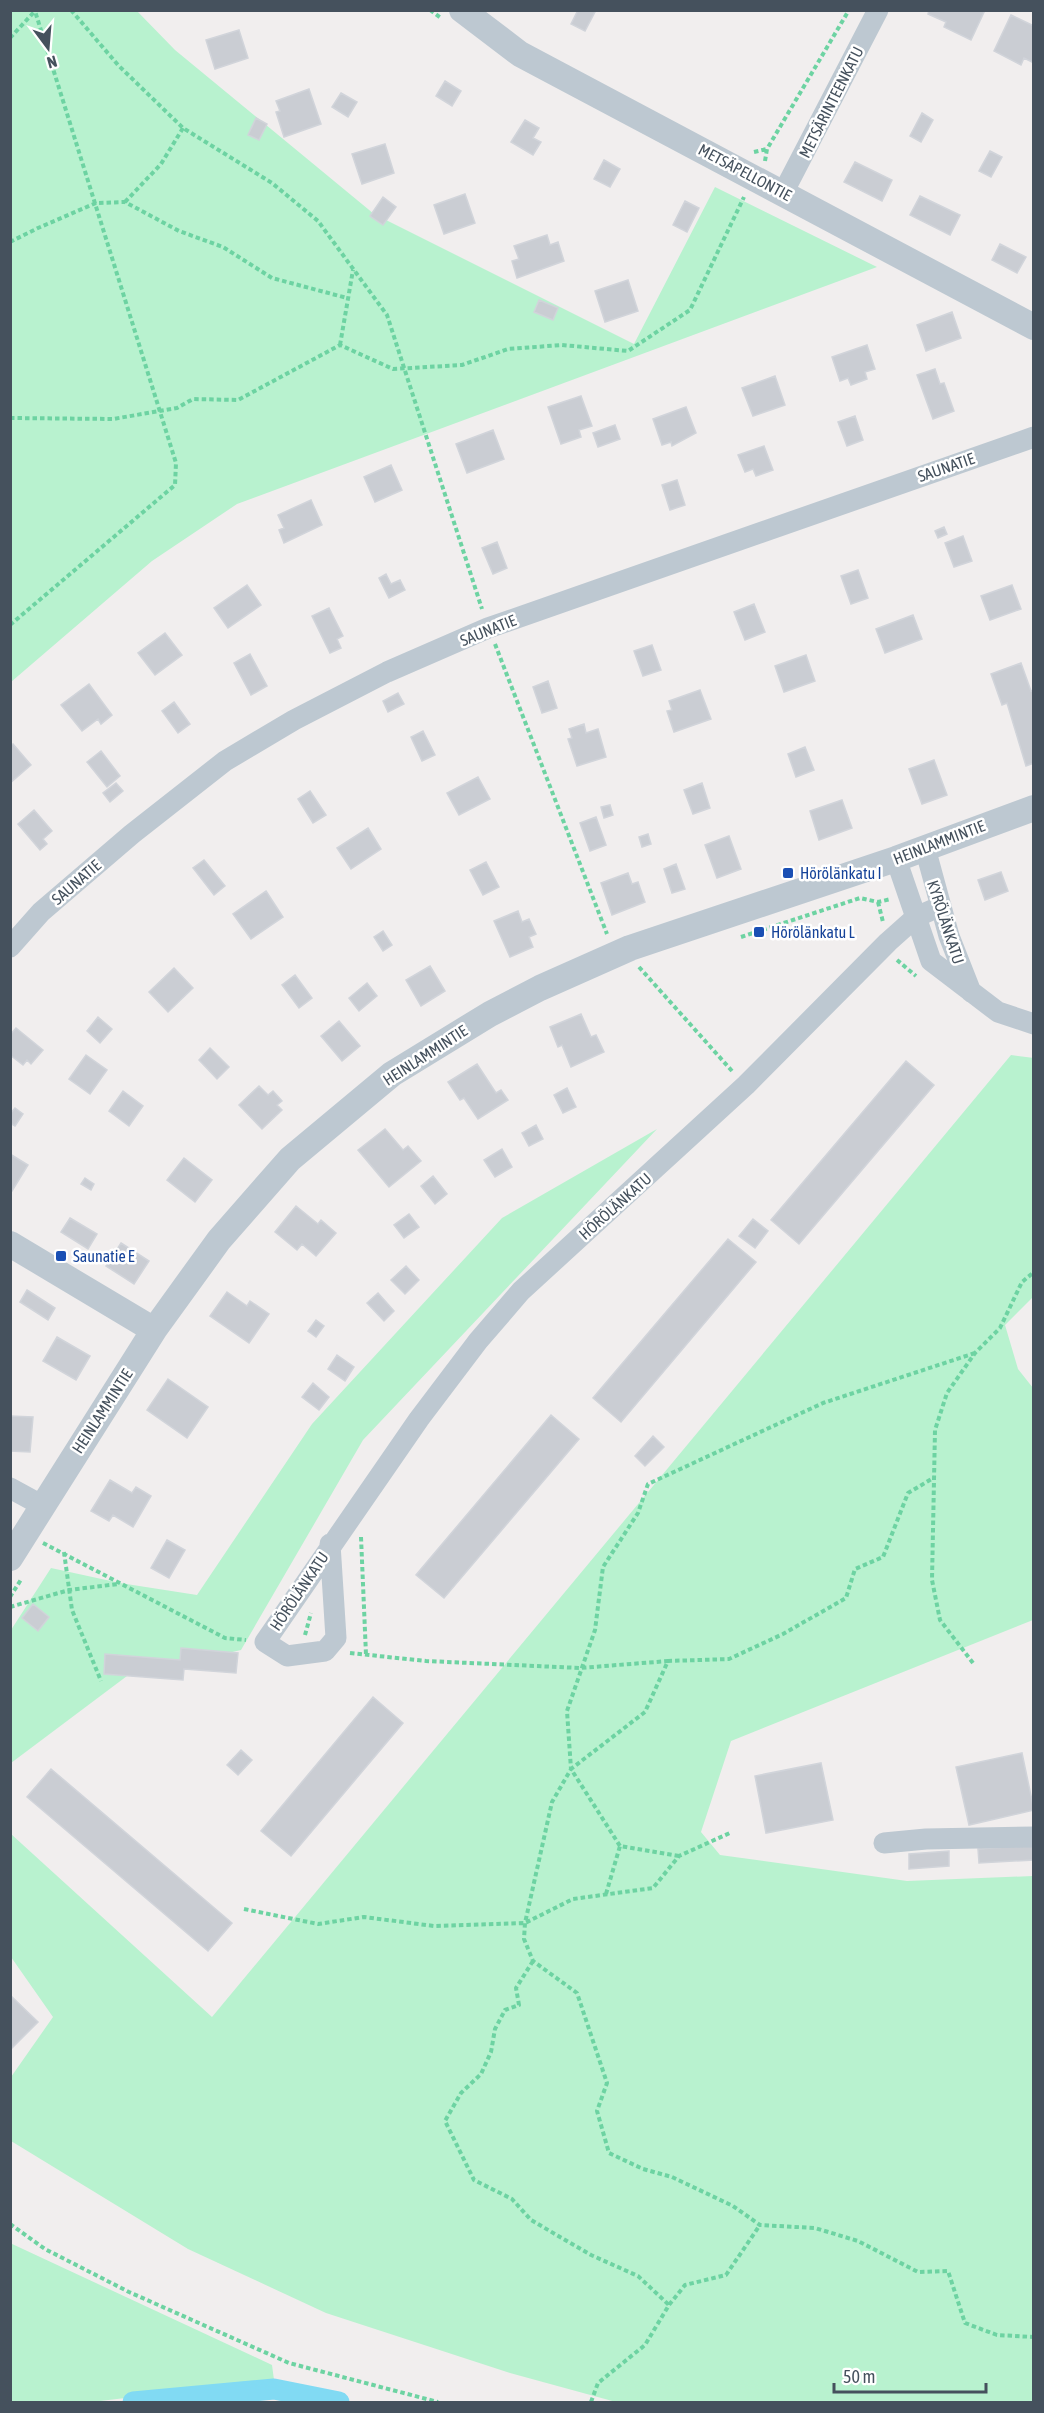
<svg xmlns="http://www.w3.org/2000/svg" width="1044" height="2413" font-family="'Asap Condensed',sans-serif">
	<rect width="100%" height="100%" fill="#f1eeee"/>
	<!-- green -->
	<path fill="#b8f2cf" d="M 11,11 L 137,11 L 175,50 L 374,214 L 634,344 L 715,187 L 877,267 L 237,504 L 152,561 L 11,682 Z
		M 1011,1055 L 1034,1058 L 1033,1297 L 1005,1325 L 1018,1369 L 1033,1388 L 1033,1620 L 731,1741 L 701,1832 L 720,1855 L 907,1881 L 1033,1876 L 1033,2402 L 616,2402 L 510,2373 L 326,2313 L 188,2249 L 11,2141 L 11,2077 L 53,2017 L 11,1957 L 11,1834 L 212,2017 Z
		M 657,1129 L 363,1440 L 241,1650 L 127,1676 L 11,1763 L 11,1630 L 51,1568 L 120,1583 L 197,1595 L 312,1424 L 502,1218 Z
		M 10,2243 L 272,2365 L 274,2380 L 92,2402 L 11,2402 Z"/>
	<g fill="none" stroke-linecap="round" stroke-linejoin="round">
		<!-- canal -->
		<path stroke="#81daf3" stroke-width="21" d="M 133,2402 L 274,2389 L 339,2402"/>
	</g>
	<!-- building -->
	<path fill="#cacdd3" stroke="#d1d4da" stroke-width="1.5" d="M 578,10 L 596,10 L 585,31 L 571,24 Z
		M 929,10 L 985,10 L 971,40 L 944,27 L 946,22 L 928,14 Z
		M 1011,15 L 1034,26 L 1034,63 L 1024,58 L 1021,65 L 994,51 Z
		M 239,30 L 248,58 L 215,69 L 206,40 Z
		M 445,81 L 461,91 L 452,106 L 436,96 Z
		M 309,89 L 321,124 L 284,137 L 276,112 L 280,111 L 276,101 Z
		M 341,93 L 357,102 L 348,117 L 332,107 Z
		M 922,113 L 933,120 L 921,142 L 910,136 Z
		M 256,118 L 267,124 L 259,140 L 248,135 Z
		M 525,120 L 539,128 L 533,138 L 541,142 L 533,155 L 511,142 Z
		M 385,144 L 394,173 L 362,184 L 352,154 Z
		M 990,151 L 1002,157 L 991,177 L 979,171 Z
		M 604,160 L 620,169 L 610,187 L 594,179 Z
		M 855,162 L 892,180 L 882,201 L 844,182 Z
		M 465,194 L 475,223 L 444,234 L 434,205 Z
		M 920,196 L 960,215 L 950,235 L 910,215 Z
		M 383,197 L 396,207 L 383,225 L 370,216 Z
		M 685,201 L 699,208 L 687,232 L 673,225 Z
		M 547,235 L 550,245 L 558,242 L 564,261 L 517,278 L 512,261 L 519,259 L 514,246 Z
		M 1000,244 L 1026,257 L 1017,273 L 992,260 Z
		M 628,280 L 638,311 L 605,322 L 595,291 Z
		M 539,300 L 558,308 L 553,320 L 534,312 Z
		M 952,312 L 961,338 L 926,351 L 917,325 Z
		M 867,345 L 875,369 L 865,372 L 867,379 L 851,385 L 848,378 L 840,381 L 832,357 Z
		M 935,369 L 940,384 L 944,383 L 954,411 L 933,419 L 917,375 Z
		M 775,376 L 785,405 L 753,416 L 742,388 Z
		M 581,396 L 592,426 L 579,430 L 581,437 L 561,444 L 548,407 Z
		M 686,407 L 696,433 L 672,446 L 671,442 L 662,445 L 653,419 Z
		M 855,416 L 863,440 L 847,446 L 838,422 Z
		M 615,425 L 620,439 L 598,447 L 593,433 Z
		M 493,430 L 504,459 L 467,473 L 456,444 Z
		M 764,446 L 773,470 L 756,476 L 753,469 L 745,472 L 738,455 Z
		M 391,465 L 402,490 L 375,502 L 364,477 Z
		M 677,480 L 685,505 L 670,510 L 662,485 Z
		M 311,500 L 322,525 L 284,543 L 279,530 L 284,528 L 278,515 Z
		M 944,527 L 947,534 L 938,538 L 935,531 Z
		M 963,536 L 972,561 L 954,567 L 945,543 Z
		M 497,542 L 507,568 L 493,574 L 482,548 Z
		M 858,570 L 868,598 L 851,604 L 841,576 Z
		M 386,574 L 391,584 L 400,580 L 405,590 L 389,598 L 379,578 Z
		M 247,585 L 261,605 L 228,628 L 214,608 Z
		M 1012,585 L 1021,609 L 990,620 L 981,596 Z
		M 754,604 L 765,632 L 745,640 L 734,612 Z
		M 329,608 L 343,636 L 337,639 L 341,648 L 330,653 L 312,616 Z
		M 913,615 L 922,639 L 885,653 L 876,629 Z
		M 165,633 L 182,655 L 155,675 L 138,653 Z
		M 652,645 L 661,670 L 643,676 L 634,651 Z
		M 250,654 L 267,686 L 251,695 L 234,663 Z
		M 806,655 L 815,681 L 784,692 L 775,666 Z
		M 1021,663 L 1031,691 L 1034,690 L 1034,763 L 1026,766 L 1007,703 L 1002,705 L 991,674 Z
		M 548,681 L 557,708 L 542,713 L 533,687 Z
		M 89,684 L 112,715 L 101,724 L 98,719 L 82,731 L 61,705 Z
		M 700,690 L 711,719 L 674,732 L 667,711 L 672,710 L 669,701 Z
		M 398,693 L 404,704 L 388,712 L 383,701 Z
		M 174,702 L 190,724 L 178,733 L 162,711 Z
		M 584,724 L 586,733 L 598,729 L 606,757 L 577,766 L 568,739 L 572,738 L 569,729 Z
		M 423,731 L 435,755 L 422,761 L 411,737 Z
		M 13,744 L 31,765 L 10,783 L 10,746 Z
		M 805,747 L 814,770 L 796,777 L 788,754 Z
		M 101,751 L 120,776 L 107,787 L 87,762 Z
		M 934,760 L 947,795 L 922,804 L 909,769 Z
		M 478,777 L 490,799 L 459,815 L 447,793 Z
		M 116,783 L 123,791 L 110,802 L 103,793 Z
		M 702,783 L 710,808 L 693,814 L 684,790 Z
		M 310,791 L 326,815 L 313,823 L 298,799 Z
		M 842,800 L 852,828 L 819,840 L 810,811 Z
		M 610,805 L 613,815 L 604,818 L 601,807 Z
		M 34,810 L 52,831 L 43,839 L 47,844 L 40,850 L 18,824 Z
		M 596,817 L 606,845 L 590,851 L 580,823 Z
		M 368,828 L 381,849 L 351,869 L 337,848 Z
		M 648,834 L 651,844 L 642,847 L 639,837 Z
		M 729,836 L 741,869 L 717,878 L 705,845 Z
		M 204,860 L 225,886 L 214,895 L 193,868 Z
		M 486,862 L 499,887 L 483,895 L 470,870 Z
		M 676,864 L 685,889 L 672,893 L 664,869 Z
		M 1001,872 L 1008,891 L 985,900 L 978,880 Z
		M 628,873 L 632,884 L 638,882 L 645,902 L 612,915 L 601,883 Z
		M 266,891 L 283,917 L 251,939 L 233,914 Z
		M 518,911 L 522,922 L 529,919 L 536,934 L 529,937 L 533,947 L 510,957 L 494,921 Z
		M 383,931 L 392,945 L 383,951 L 374,937 Z
		M 430,966 L 445,991 L 421,1006 L 406,980 Z
		M 174,968 L 193,988 L 168,1012 L 149,992 Z
		M 295,975 L 312,998 L 299,1008 L 282,985 Z
		M 367,983 L 377,996 L 359,1011 L 349,998 Z
		M 581,1014 L 591,1037 L 596,1035 L 604,1052 L 571,1067 L 562,1045 L 558,1047 L 550,1027 Z
		M 98,1017 L 112,1029 L 100,1043 L 87,1031 Z
		M 339,1021 L 360,1046 L 342,1061 L 321,1036 Z
		M 16,1028 L 43,1050 L 31,1064 L 27,1060 L 23,1065 L 10,1055 L 10,1035 Z
		M 210,1048 L 229,1067 L 217,1079 L 199,1060 Z
		M 86,1055 L 107,1070 L 90,1094 L 69,1079 Z
		M 906,1061 L 934,1085 L 799,1244 L 771,1220 Z
		M 477,1064 L 496,1093 L 501,1090 L 508,1100 L 478,1119 L 464,1098 L 460,1100 L 448,1082 Z
		M 259,1086 L 268,1095 L 273,1091 L 282,1101 L 277,1105 L 282,1110 L 262,1129 L 239,1105 Z
		M 567,1088 L 576,1107 L 563,1113 L 554,1095 Z
		M 123,1091 L 143,1106 L 129,1126 L 109,1111 Z
		M 15,1108 L 23,1114 L 15,1126 L 10,1123 L 10,1114 Z
		M 536,1125 L 543,1139 L 529,1146 L 522,1133 Z
		M 385,1129 L 403,1150 L 408,1146 L 421,1161 L 389,1187 L 358,1150 Z
		M 502,1149 L 512,1167 L 495,1177 L 484,1160 Z
		M 10,1154 L 28,1165 L 12,1191 L 10,1190 Z
		M 184,1158 L 212,1180 L 195,1202 L 167,1180 Z
		M 433,1176 L 447,1194 L 435,1204 L 421,1186 Z
		M 85,1178 L 94,1184 L 91,1190 L 81,1184 Z
		M 296,1206 L 318,1224 L 321,1220 L 336,1233 L 316,1256 L 302,1244 L 297,1250 L 275,1232 Z
		M 409,1214 L 419,1227 L 404,1238 L 394,1225 Z
		M 70,1218 L 97,1234 L 88,1249 L 61,1232 Z
		M 753,1219 L 768,1231 L 755,1248 L 739,1236 Z
		M 728,1239 L 756,1262 L 621,1422 L 593,1398 Z
		M 121,1243 L 149,1261 L 134,1284 L 106,1266 Z
		M 406,1266 L 419,1280 L 405,1294 L 391,1280 Z
		M 27,1290 L 55,1308 L 48,1320 L 20,1302 Z
		M 227,1292 L 247,1306 L 250,1301 L 269,1314 L 249,1343 L 210,1316 Z
		M 378,1293 L 394,1311 L 384,1321 L 367,1303 Z
		M 316,1320 L 324,1326 L 316,1337 L 308,1331 Z
		M 57,1337 L 90,1356 L 76,1380 L 43,1361 Z
		M 337,1355 L 354,1367 L 345,1381 L 328,1369 Z
		M 168,1379 L 208,1407 L 187,1438 L 147,1410 Z
		M 313,1383 L 329,1397 L 319,1410 L 302,1397 Z
		M 551,1415 L 579,1439 L 444,1598 L 416,1575 Z
		M 10,1416 L 33,1417 L 30,1452 L 10,1451 Z
		M 653,1436 L 664,1447 L 645,1466 L 635,1456 Z
		M 110,1480 L 132,1493 L 136,1487 L 151,1496 L 133,1527 L 113,1515 L 109,1521 L 91,1511 Z
		M 167,1540 L 185,1550 L 169,1578 L 151,1568 Z
		M 33,1604 L 49,1617 L 38,1631 L 22,1618 Z
		M 181,1648 L 238,1653 L 236,1673 L 184,1669 L 183,1680 L 104,1674 L 105,1654 L 180,1660 Z
		M 373,1697 L 403,1723 L 291,1856 L 261,1831 Z
		M 241,1750 L 252,1760 L 238,1775 L 227,1765 Z
		M 1022,1753 L 1034,1810 L 969,1825 L 956,1767 Z
		M 821,1763 L 833,1820 L 766,1833 L 755,1776 Z
		M 51,1769 L 232,1923 L 208,1951 L 27,1797 Z
		M 1034,1845 L 1034,1860 L 979,1863 L 978,1849 Z
		M 949,1851 L 949,1866 L 909,1869 L 909,1854 Z
		M 10,1995 L 38,2022 L 10,2050 Z"/>
	<g fill="none" stroke-linecap="round" stroke-linejoin="round">
		<!-- path -->
		<path stroke="#6dd3a2" stroke-width="4" stroke-dasharray="4.5 3" stroke-linecap="butt" d="M 71,10 L 118,65 L 183,128 L 272,183 L 318,221 L 387,315 L 482,609
			M 430,10 L 441,18
			M 10,38 L 35,11
			M 754,152 L 767,149
			M 765,161 L 767,149 L 849,10
			M 125,202 L 161,164 L 183,128
			M 10,242 L 38,228 L 96,203 L 125,202 L 179,231 L 223,247 L 272,278 L 347,298
			M 340,345 L 353,270
			M 10,418 L 113,419 L 177,408 L 193,399 L 238,400 L 340,345 L 393,369 L 462,365 L 508,349 L 562,345 L 628,351 L 690,310 L 744,197
			M 10,625 L 175,485 L 176,463 L 35,11
			M 495,644 L 607,934
			M 878,902 L 883,922
			M 741,937 L 860,898 L 878,902 L 891,899
			M 897,960 L 916,976
			M 639,967 L 732,1071
			M 975,1353 L 823,1403 L 648,1484 L 638,1513 L 603,1567 L 595,1630 L 567,1711 L 571,1769 L 552,1802 L 525,1923 L 524,1939 L 533,1961 L 577,1993 L 607,2083 L 597,2111 L 609,2153 L 643,2169 L 672,2177 L 733,2206 L 760,2225 L 815,2228 L 858,2241 L 918,2272 L 948,2271 L 965,2323 L 997,2335 L 1034,2337
			M 361,1537 L 366,1655
			M 43,1543 L 225,1638 L 246,1640
			M 64,1552 L 72,1610 L 101,1681
			M 10,1597 L 22,1578
			M 10,1607 L 69,1590 L 118,1584
			M 305,1635 L 311,1613
			M 350,1653 L 426,1661 L 580,1668 L 668,1661
			M 973,1663 L 940,1620 L 932,1580 L 935,1430 L 947,1393 L 975,1353 L 1000,1328 L 1022,1282 L 1034,1272
			M 679,1856 L 620,1846 L 571,1769 L 645,1712 L 668,1661 L 729,1659 L 783,1634 L 846,1598 L 855,1569 L 883,1557 L 908,1493 L 935,1477
			M 606,1894 L 620,1846
			M 244,1909 L 318,1924 L 364,1917 L 434,1926 L 525,1923 L 573,1899 L 653,1888 L 679,1856 L 732,1832
			M 533,1961 L 516,1988 L 519,2005 L 505,2010 L 495,2029 L 491,2052 L 481,2074 L 461,2093 L 445,2121 L 474,2180 L 512,2199 L 531,2220 L 591,2255 L 638,2276 L 669,2305
			M 10,2224 L 45,2249 L 129,2292 L 289,2363 L 438,2402
			M 591,2402 L 598,2383 L 645,2345 L 669,2305 L 685,2285 L 726,2275 L 760,2225"/>
		<!-- minor -->
		<path stroke="#bdc8d1" stroke-width="21" d="M 783,193 L 878,10
			M 925,848 L 949,936 L 971,992
			M 896,859 L 931,961 L 998,1012 L 1034,1024
			M 10,947 L 41,912 L 132,834 L 225,761 L 294,720 L 387,672 L 488,628 L 1034,437
			M 10,1488 L 43,1506
			M 330,1544 L 336,1638 L 325,1651 L 287,1656 L 265,1642 L 419,1419 L 478,1341 L 521,1291 L 746,1085 L 888,942 L 916,917 L 941,906
			M 884,1843 L 926,1839 L 1034,1837"/>
		<!-- tertiary -->
		<path stroke="#bdc8d1" stroke-width="26" d="M 462,10 L 520,54 L 1034,327
			M 10,1244 L 154,1330
			M 10,1558 L 154,1330 L 219,1240 L 290,1159 L 392,1074 L 490,1014 L 540,988 L 630,948 L 896,859 L 1034,808"/>
	</g>
	<!-- markers -->
	<g fill="#1a4fb4" stroke="#fff" stroke-width="2">
		<rect x="782" y="867" width="12" height="12" rx="3"/>
		<rect x="753" y="926" width="12" height="12" rx="3"/>
		<rect x="55" y="1250" width="12" height="12" rx="3"/>
	</g>
	<g text-anchor="middle" stroke-width="5" stroke-linejoin="round" paint-order="stroke">
		<!-- street labels -->
		<g font-size="16" fill="#45515d" stroke="#fff">
			<text transform="translate(831 102) rotate(-63)" y="6">METSÄRINTEENKATU</text>
			<text transform="translate(745 172) rotate(28)" y="6">METSÄPELLONTIE</text>
			<text transform="translate(946 467) rotate(-19)" y="6">SAUNATIE</text>
			<text transform="translate(488 630) rotate(-22)" y="6">SAUNATIE</text>
			<text transform="translate(939 842) rotate(-21)" y="6">HEINLAMMINTIE</text>
			<text transform="translate(76 882) rotate(-41)" y="6">SAUNATIE</text>
			<text transform="translate(946 922) rotate(72)" y="6">KYRÖLÄNKATU</text>
			<text transform="translate(425 1055) rotate(-33)" y="6">HEINLAMMINTIE</text>
			<text transform="translate(615 1206) rotate(-42)" y="6">HÖRÖLÄNKATU</text>
			<text transform="translate(102 1411) rotate(-57)" y="6">HEINLAMMINTIE</text>
			<text transform="translate(299 1591) rotate(-56)" y="6">HÖRÖLÄNKATU</text>
		</g>
		<!-- transit labels -->
		<g font-size="16" fill="#164399" stroke="#fff" text-anchor="start">
			<text x="800" y="879">Hörölänkatu I</text>
			<text x="771" y="938">Hörölänkatu L</text>
			<text x="73" y="1262">Saunatie E</text>
		</g>
	</g>
	<!-- border -->
	<rect width="1044" height="2413" fill="none" stroke="#45515d" stroke-width="24"/>
	<!-- north arrow -->
	<g transform="translate(48 48) rotate(164)" stroke="#ffffff" stroke-width="4.5" paint-order="stroke">
	<path d="M0-4.5L10 22L0 15L-10 22Z" fill="#45515d"/>
	<text y="-9" font-size="16" font-weight="bold" text-anchor="middle" fill="#45515d">N</text>
	</g>
	<!-- scale -->
	<path d="M834 2383v9h152v-9" fill="none" stroke="#45515d" stroke-width="3"/>
	<text x="843" y="2383" font-size="18" fill="#45515d" stroke="#ffffff" stroke-width="4.5" paint-order="stroke">50 m</text>
</svg>
